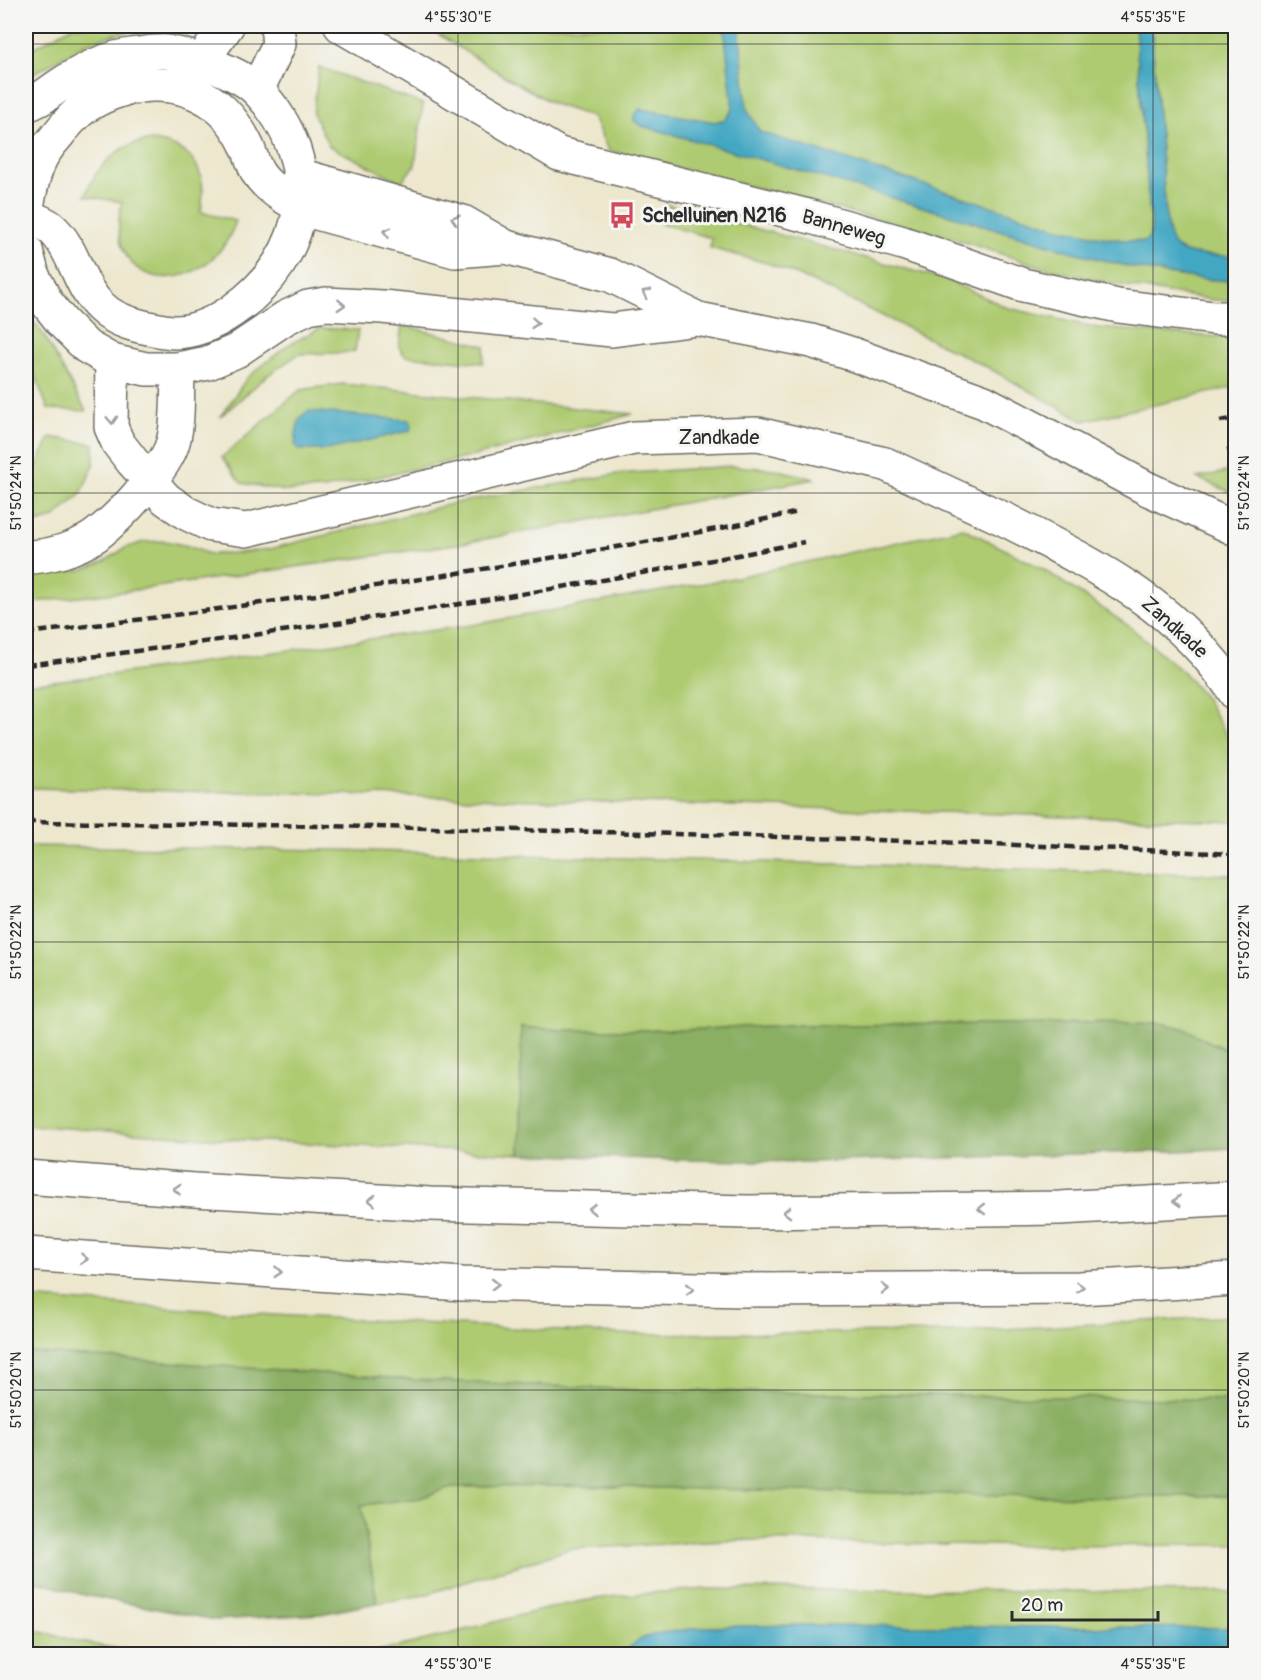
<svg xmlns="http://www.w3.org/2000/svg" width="1261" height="1680" font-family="Pangolin,sans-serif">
	<rect width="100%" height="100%" fill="#f6f6f2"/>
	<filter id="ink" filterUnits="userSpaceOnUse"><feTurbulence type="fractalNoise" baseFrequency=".0167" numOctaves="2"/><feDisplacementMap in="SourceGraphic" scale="12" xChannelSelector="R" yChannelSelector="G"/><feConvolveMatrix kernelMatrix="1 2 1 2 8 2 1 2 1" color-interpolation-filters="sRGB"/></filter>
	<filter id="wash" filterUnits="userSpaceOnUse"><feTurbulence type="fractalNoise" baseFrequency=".008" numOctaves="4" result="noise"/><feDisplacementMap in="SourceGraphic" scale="24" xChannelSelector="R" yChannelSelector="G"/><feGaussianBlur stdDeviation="1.35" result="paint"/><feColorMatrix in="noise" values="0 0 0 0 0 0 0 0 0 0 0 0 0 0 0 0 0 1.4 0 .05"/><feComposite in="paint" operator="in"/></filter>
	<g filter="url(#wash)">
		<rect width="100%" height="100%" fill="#ede7ce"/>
		<!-- green -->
		<path fill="#aecb71" stroke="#6c7b4e" stroke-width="1.5" d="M 73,26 L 160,26 L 112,35 L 86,44 L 26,78 L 26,52 Z
			M 425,26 L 724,26 L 733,109 L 726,119 L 715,122 L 640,109 L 642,126 C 751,155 858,188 966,220 C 1054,246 1143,278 1235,281 L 1235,301 L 1213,300 L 1113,284 L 1045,268 L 955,239 L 608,150 L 593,117 L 554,104 L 509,79 Z
			M 739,26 L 1135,26 L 1151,227 L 1150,236 L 1145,242 C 1115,240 1088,235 1059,228 L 760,132 L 747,109 Z
			M 1151,26 L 1235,26 L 1235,256 C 1220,255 1183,258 1174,245 C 1170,240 1169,233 1167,226 Z
			M 319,67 L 423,104 L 415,165 L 401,182 L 329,146 L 313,113 Z
			M 149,141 C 175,142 198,155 202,182 C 204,192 202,202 201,212 L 236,221 C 208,303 99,295 122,202 L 85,196 C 95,168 118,143 149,141 Z
			M 665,204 L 947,280 L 1008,308 L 1098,328 L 1235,338 L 1235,387 L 1083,421 L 987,367 L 811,281 L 770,264 L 710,248 L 712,238 L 661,224 Z
			M 26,313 L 42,332 L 86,411 L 48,409 L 26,352 Z
			M 402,325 L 485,346 L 483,363 L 405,356 L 399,347 Z
			M 320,328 L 358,330 L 355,351 L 341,353 L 299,354 L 268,375 L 220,417 L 247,378 L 288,345 Z
			M 342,384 L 633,414 L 470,457 L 324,489 L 286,491 L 241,483 L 222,457 L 300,390 Z
			M 50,437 L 94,444 L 94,464 L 81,494 L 54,518 L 26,526 L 26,513 L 31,499 L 37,465 Z
			M 732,466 L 774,469 L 815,479 L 463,543 L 107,594 L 26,603 L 26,574 L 82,570 L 105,561 L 125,548 L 144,542 L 165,541 L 188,546 L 209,554 L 238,553 L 270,549 L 455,503 L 526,490 L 617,474 Z
			M 1235,470 L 1235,494 L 1197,478 Z
			M 963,528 L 1043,569 L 1129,626 L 1183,672 L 1206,699 L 1229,739 L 1235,758 L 1235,821 L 337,794 L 26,788 L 26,684 L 116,674 L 472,625 L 728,579 Z
			M 26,846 L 335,850 L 1235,875 L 1235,1055 L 1216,1044 L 1103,1021 L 1063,1024 L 793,1025 L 681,1030 L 562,1030 L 521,1027 L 520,1154 L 204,1138 L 26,1125 Z
			M 26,1298 L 274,1315 L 621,1334 L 951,1332 L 1235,1316 L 1235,1400 L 638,1390 L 418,1380 L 26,1352 Z
			M 569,1486 L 1136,1498 L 1154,1496 L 1235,1496 L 1236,1545 L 1038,1546 L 746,1540 L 570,1549 L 424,1595 L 377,1603 L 361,1505 L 420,1498 L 450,1487 Z
			M 706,1589 L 1235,1592 L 1235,1628 L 798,1625 L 706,1627 L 660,1633 L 640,1639 L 628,1649 L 625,1654 L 364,1654 C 435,1641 503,1617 573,1603 C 617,1594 662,1592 706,1589 Z
			M 26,1628 L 80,1642 L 145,1654 L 26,1654 Z"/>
		<!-- forest -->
		<path fill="#8aaf63" stroke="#5a6d47" stroke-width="1.5" d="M 1103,1021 L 1161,1023 L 1183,1028 L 1235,1055 L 1235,1148 L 1180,1151 L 808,1162 L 677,1160 L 520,1154 L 521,1027 L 562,1030 L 681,1030 L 793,1025 L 1063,1024 Z
			M 26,1352 L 418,1380 L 638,1390 L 1235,1400 L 1235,1496 L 1154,1496 L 1136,1498 L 569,1486 L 451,1487 L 420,1498 L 361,1505 L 377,1603 L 321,1614 L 215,1620 L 84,1595 L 26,1579 Z"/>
		<!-- water -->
		<path fill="#43a7c3" stroke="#376977" stroke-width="1.5" d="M 724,26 L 739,26 L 747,109 L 760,132 L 1059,228 L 1105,238 L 1145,242 L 1150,236 L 1151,227 L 1135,26 L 1151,26 L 1167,226 C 1169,233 1170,240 1174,245 C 1183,258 1220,255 1235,256 L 1235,281 C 1145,278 1056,247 970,221 C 861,189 752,156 642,126 L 634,121 L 634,115 L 640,109 L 715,122 L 726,119 L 733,109 Z
			M 309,411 L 408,420 L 411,422 L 412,427 L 409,431 L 327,450 L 300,450 L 295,445 C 297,432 295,417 309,411 Z
			M 798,1625 L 1235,1628 L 1235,1654 L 625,1654 L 628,1649 L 640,1639 L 660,1633 L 706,1627 Z"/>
	</g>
	<g filter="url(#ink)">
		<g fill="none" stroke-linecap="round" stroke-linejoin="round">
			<defs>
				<path id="minor" d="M 341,26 L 559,154 L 804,215 L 903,243 L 1023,285 L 1118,306 L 1214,318 L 1236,318
					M 202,60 L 227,26
					M 257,90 L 279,44 L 277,26
					M 112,361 L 111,427 L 118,443 L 132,461 L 166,499 L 186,513 L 211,525 L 246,530 L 634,438 L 758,434 L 885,464
					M 1006,520 C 1096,566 1179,606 1236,694
					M 26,557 C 48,557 76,549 95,536 C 118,519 166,469 173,442 C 179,422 177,390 178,369"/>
				<path id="major" d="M 26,105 C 40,101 48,93 60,85 C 81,71 106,58 131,55 C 142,54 156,51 167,52 C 192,56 241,73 258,91 C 325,162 311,257 232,311 C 213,324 188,335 164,331 C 143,327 117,323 101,307 C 77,285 75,248 50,227 C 44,222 33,219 26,216
					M 299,175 L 463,222 L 506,247 L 610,275 L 698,319 L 811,341 L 852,354 L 984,402 L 1039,431
					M 26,212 C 29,196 32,179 38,164 C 42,154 49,145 56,137 C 65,126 75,113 88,105 C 128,81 177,76 216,105 C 231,117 240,131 248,148 C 251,156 254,166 258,173 C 271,192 293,203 313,212 L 455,251 L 506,247
					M 26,250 L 33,276 L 47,303 L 62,322 L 87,347 L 112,361 L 146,369 L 178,369 L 208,363 L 236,351 L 285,318 L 308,307 L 326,304 L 382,307 L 612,330 L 698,319
					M 1148,489 L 1236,529"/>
				<path id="highway" d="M 26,1177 L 194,1190 L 430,1204 L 747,1212 L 1060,1208 L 1236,1198
					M 26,1254 L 462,1284 L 746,1290 L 1079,1288 L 1236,1279"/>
			</defs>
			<!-- minor casing -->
			<use href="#minor" stroke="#6f6d64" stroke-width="36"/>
			<!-- major casing -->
			<use href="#major" stroke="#6f6d64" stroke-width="36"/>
			<!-- highway casing -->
			<use href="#highway" stroke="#6f6d64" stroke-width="36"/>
			<!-- minor -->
			<use href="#minor" stroke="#fff" stroke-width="33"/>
			<!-- major -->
			<use href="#major" stroke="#fff" stroke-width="33"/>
			<!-- highway -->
			<use href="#highway" stroke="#fff" stroke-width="33"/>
			<!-- rail -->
			<path stroke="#2b2b2b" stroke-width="4.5" stroke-dasharray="9 4.5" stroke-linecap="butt" d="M 1220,421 L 1236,418
				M 1227,450 L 1236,448
				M 26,633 C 181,616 335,593 489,568 C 592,551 696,535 798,512
				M 26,665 C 286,633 546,594 804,542
				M 26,822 C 429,826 832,836 1236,854"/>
			<defs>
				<path id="minor-bridge" d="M 885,464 L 1006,520"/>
				<path id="major-bridge" d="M 1039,431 L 1148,489"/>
			</defs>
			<!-- minor-bridge casing -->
			<use href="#minor-bridge" stroke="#6f6d64" stroke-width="36" stroke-linecap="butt"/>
			<!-- major-bridge casing -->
			<use href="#major-bridge" stroke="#6f6d64" stroke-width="36" stroke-linecap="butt"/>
			<!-- minor-bridge -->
			<use href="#minor-bridge" stroke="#fff" stroke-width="33"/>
			<!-- major-bridge -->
			<use href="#major-bridge" stroke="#fff" stroke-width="33"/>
		</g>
		<!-- one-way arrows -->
		<defs><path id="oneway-chevron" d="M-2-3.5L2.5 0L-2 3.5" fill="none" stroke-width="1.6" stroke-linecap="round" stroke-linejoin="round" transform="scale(1.5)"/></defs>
		<g stroke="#a0a0a0">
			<use href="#oneway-chevron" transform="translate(455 219) rotate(-162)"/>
			<use href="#oneway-chevron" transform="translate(387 232) rotate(-165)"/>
			<use href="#oneway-chevron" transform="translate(646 293) rotate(-153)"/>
			<use href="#oneway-chevron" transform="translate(341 305) rotate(3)"/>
			<use href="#oneway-chevron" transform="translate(535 323) rotate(5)"/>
			<use href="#oneway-chevron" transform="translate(112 420) rotate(87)"/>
			<use href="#oneway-chevron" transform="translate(177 1189) rotate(-176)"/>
			<use href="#oneway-chevron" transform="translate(372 1200) rotate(-177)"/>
			<use href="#oneway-chevron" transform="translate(1177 1201) rotate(177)"/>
			<use href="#oneway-chevron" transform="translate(592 1209) rotate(-179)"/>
			<use href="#oneway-chevron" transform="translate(982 1209) rotate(179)"/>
			<use href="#oneway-chevron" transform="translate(787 1212) rotate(179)"/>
			<use href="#oneway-chevron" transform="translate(84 1259) rotate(4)"/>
			<use href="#oneway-chevron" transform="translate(278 1272) rotate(4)"/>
			<use href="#oneway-chevron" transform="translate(495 1284) rotate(1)"/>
			<use href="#oneway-chevron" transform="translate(1080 1287) rotate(-2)"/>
			<use href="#oneway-chevron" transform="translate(690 1289) rotate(1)"/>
			<use href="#oneway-chevron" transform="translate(885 1289)"/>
		</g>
	</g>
	<!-- ticks -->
	<path fill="none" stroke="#2b2b2b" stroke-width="1.5" stroke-opacity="0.45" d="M 458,26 L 458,1654M 1153,26 L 1153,1654M 26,44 L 1236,44M 26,493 L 1236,493M 26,942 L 1236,942M 26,1390 L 1236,1390"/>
	<!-- icons -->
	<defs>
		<symbol id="bus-bare" viewBox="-9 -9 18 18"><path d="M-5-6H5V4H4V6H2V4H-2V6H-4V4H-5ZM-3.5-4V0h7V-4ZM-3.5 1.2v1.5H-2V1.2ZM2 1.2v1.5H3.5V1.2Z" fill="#d1495b" stroke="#f6f6f2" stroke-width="2.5" paint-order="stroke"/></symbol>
	</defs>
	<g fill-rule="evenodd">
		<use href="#bus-bare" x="603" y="196" width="38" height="38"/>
	</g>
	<g text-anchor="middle" stroke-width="6" stroke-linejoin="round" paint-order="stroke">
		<!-- poi labels -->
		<g font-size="20" font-weight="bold" fill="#2b2b2b" stroke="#f6f6f2" text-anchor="start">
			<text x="642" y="222">Schelluinen N216</text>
		</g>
		<!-- street labels -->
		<g font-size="20" fill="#2b2b2b" stroke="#f6f6f2">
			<text transform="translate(844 227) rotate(16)" y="7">Banneweg</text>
			<text x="719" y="444">Zandkade</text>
			<text transform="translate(1175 627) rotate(42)" y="7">Zandkade</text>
		</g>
	</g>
	<!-- margin -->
	<rect width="1261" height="1680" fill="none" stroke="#f6f6f2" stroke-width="66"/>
	<!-- scale -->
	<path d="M1012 1611v9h146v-9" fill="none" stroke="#2b2b2b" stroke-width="3"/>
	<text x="1021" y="1611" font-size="18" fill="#2b2b2b" stroke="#f6f6f2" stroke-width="4.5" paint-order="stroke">20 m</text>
	<rect x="33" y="33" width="1195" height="1614" fill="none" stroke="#2b2b2b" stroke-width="2"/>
	<g font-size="15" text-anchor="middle" fill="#2b2b2b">
		<text x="458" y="22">4°55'30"E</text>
		<text x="1153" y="22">4°55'35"E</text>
		<text transform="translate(16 493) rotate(-90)" y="5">51°50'24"N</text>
		<text transform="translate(1244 493) rotate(-90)" y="5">51°50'24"N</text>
		<text transform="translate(16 942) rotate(-90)" y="5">51°50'22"N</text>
		<text transform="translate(1244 942) rotate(-90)" y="5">51°50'22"N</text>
		<text transform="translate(16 1390) rotate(-90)" y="5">51°50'20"N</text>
		<text transform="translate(1244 1390) rotate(-90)" y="5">51°50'20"N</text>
		<text x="458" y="1669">4°55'30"E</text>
		<text x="1153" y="1669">4°55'35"E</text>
	</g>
</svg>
